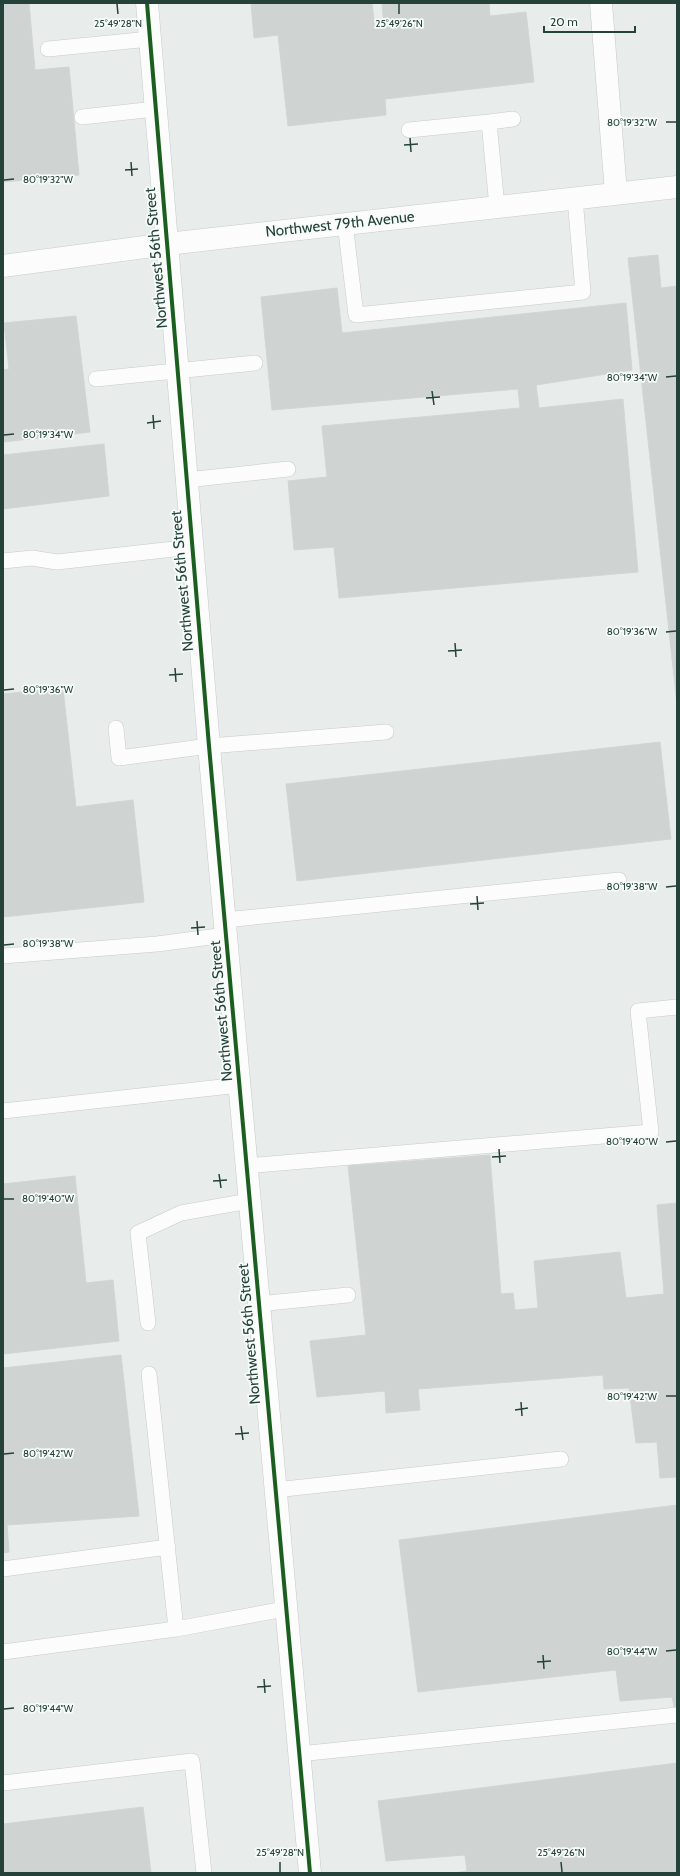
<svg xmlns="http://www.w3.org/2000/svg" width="680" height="1876" font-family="Cabin,sans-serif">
	<rect width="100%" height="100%" fill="#e8edeb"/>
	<!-- building -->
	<path fill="#cfd4d2" stroke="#d1d6d4" d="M 3,3 L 29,3 L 35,70 L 69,67 L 79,175 L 3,182 Z
		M 251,3 L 372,3 L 375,29 L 384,28 L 382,3 L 489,3 L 490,16 L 526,12 L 534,82 L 385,99 L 386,115 L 288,126 L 278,35 L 254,38 Z
		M 658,255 L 661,288 L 677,286 L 677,704 L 628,258 Z
		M 337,288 L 342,333 L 626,303 L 632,370 L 536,385 L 539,408 L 623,399 L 638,572 L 339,598 L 334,547 L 294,550 L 288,481 L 327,477 L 322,426 L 520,408 L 518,389 L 272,410 L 261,297 Z
		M 76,316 L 90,432 L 3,442 L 3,370 L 9,369 L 4,323 Z
		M 104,444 L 109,496 L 3,509 L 3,455 Z
		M 63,688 L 76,807 L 133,800 L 144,902 L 3,917 L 3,694 Z
		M 660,742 L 671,839 L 297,881 L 286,784 Z
		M 490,1155 L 501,1294 L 513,1293 L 515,1310 L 538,1308 L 534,1261 L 620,1252 L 626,1298 L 664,1294 L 657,1205 L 677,1203 L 677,1477 L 660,1478 L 657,1442 L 636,1443 L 629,1388 L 604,1389 L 603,1375 L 418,1389 L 420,1410 L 386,1413 L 385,1391 L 317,1397 L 310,1341 L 366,1335 L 348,1166 Z
		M 75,1176 L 86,1283 L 113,1280 L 119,1341 L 3,1354 L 3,1184 Z
		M 121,1355 L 139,1516 L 7,1525 L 9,1552 L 3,1553 L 3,1368 Z
		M 677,1505 L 677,1707 L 674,1707 L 672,1697 L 620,1701 L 616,1670 L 418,1692 L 399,1540 Z
		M 677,1763 L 677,1873 L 453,1873 L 467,1871 L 465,1855 L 386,1861 L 378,1801 Z
		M 143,1807 L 151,1873 L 3,1873 L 3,1824 Z"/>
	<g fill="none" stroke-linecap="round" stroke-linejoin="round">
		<defs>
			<path id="service" d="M 48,49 L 150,39
				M 82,117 L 155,109
				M 489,122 L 513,119
				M 409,130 L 489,122 L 497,207
				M 345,223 L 356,315 L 583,292 L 575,198
				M 96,379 L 255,363
				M 186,480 L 288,469
				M 3,561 L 32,558 L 57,562 L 192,547
				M 116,728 L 119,758 L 209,746 L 386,732
				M 225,920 L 619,880
				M 3,956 L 157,944 L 226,935
				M 3,1111 L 240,1085
				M 246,1166 L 651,1132 L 638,1011 L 677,1007
				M 258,1304 L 348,1295
				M 148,1323 L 138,1233 L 181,1213 L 249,1201
				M 149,1374 L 176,1629 L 285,1609
				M 275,1490 L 561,1459
				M 3,1569 L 168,1547
				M 3,1652 L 176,1629
				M 299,1754 L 677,1715
				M 3,1783 L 192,1761 L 204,1873"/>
			<path id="minor" d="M 147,3 L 209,746 L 310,1873
				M 601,3 L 616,193"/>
			<path id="secondary" d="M 3,266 L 167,244 L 677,187"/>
		</defs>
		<!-- service casing -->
		<use href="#service" stroke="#c5cac8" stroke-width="16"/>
		<!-- minor casing -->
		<use href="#minor" stroke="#c5cac8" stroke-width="23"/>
		<!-- secondary casing -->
		<use href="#secondary" stroke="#c3cbc8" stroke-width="23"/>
		<!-- service -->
		<use href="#service" stroke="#fcfcfc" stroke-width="15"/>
		<!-- minor -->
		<use href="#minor" stroke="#fcfcfc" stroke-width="22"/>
		<!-- secondary -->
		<use href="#secondary" stroke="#fcfcfc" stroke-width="22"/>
		<defs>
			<path id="cycleway" d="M 147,3 L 209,746 L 310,1873"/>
		</defs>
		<!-- cycleway casing -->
		<use href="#cycleway" stroke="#f7fbf9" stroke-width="6"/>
		<!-- cycleway -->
		<use href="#cycleway" stroke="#1b5e20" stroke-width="4"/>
	</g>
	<!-- ticks -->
	<path fill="none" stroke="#24423a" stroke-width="1.5" d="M 117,4 L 118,14M 399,4 L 399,14M 666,122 L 676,122M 410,138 L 411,152M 404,145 L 418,144M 131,162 L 132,176M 125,170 L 138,169M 4,180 L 14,179M 666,377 L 676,376M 432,391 L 434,405M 426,398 L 440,397M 153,415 L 154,429M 147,423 L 161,421M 4,435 L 14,434M 666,632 L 676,631M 455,643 L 456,657M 448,651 L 462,650M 175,668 L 176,682M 169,675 L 183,674M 4,690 L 14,689M 666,887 L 676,886M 477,896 L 478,910M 470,904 L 484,903M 197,921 L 198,935M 191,928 L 205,927M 4,945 L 14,944M 666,1142 L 676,1141M 499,1149 L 500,1163M 492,1157 L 506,1156M 219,1174 L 221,1188M 213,1181 L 227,1180M 4,1199 L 14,1199M 666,1396 L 676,1396M 521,1402 L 522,1416M 515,1410 L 528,1408M 241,1426 L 243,1440M 235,1434 L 249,1433M 4,1454 L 14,1453M 666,1651 L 676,1650M 543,1655 L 544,1669M 537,1662 L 551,1661M 264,1679 L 265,1693M 257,1687 L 271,1686M 4,1709 L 14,1708M 280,1862 L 280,1872M 561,1862 L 562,1872"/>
	<g text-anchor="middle" stroke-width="3.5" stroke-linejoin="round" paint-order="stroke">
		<!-- street labels -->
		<g font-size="15" fill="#24423a" stroke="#f7fbf9">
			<text transform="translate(340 224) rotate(-6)" y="5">Northwest 79th Avenue</text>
			<text transform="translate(156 258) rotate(-95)" y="5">Northwest 56th Street</text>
			<text transform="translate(182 581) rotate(-95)" y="5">Northwest 56th Street</text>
			<text transform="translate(221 1011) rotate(-95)" y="5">Northwest 56th Street</text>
			<text transform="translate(249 1334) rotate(-95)" y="5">Northwest 56th Street</text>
		</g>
	</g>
	<g font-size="10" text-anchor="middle" fill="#24423a" stroke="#f7fbf9" stroke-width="3.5" stroke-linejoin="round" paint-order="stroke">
		<text x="118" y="27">25°49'28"N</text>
		<text x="399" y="27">25°49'26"N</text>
		<text x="632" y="126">80°19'32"W</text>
		<text x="48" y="183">80°19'32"W</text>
		<text x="632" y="381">80°19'34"W</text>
		<text x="48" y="438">80°19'34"W</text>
		<text x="632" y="635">80°19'36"W</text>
		<text x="48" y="693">80°19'36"W</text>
		<text x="632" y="890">80°19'38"W</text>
		<text x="48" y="947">80°19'38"W</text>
		<text x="632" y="1145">80°19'40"W</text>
		<text x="48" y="1202">80°19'40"W</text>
		<text x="632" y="1400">80°19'42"W</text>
		<text x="48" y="1457">80°19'42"W</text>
		<text x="632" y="1655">80°19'44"W</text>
		<text x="48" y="1712">80°19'44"W</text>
		<text x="280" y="1856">25°49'28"N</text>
		<text x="561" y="1856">25°49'26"N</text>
	</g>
	<!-- border -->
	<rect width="680" height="1876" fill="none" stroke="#24423a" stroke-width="8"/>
	<!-- scale -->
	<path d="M544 26v6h91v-6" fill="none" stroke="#24423a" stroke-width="2"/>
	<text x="550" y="26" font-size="12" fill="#24423a" stroke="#f7fbf9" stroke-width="3" paint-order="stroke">20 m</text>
</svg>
